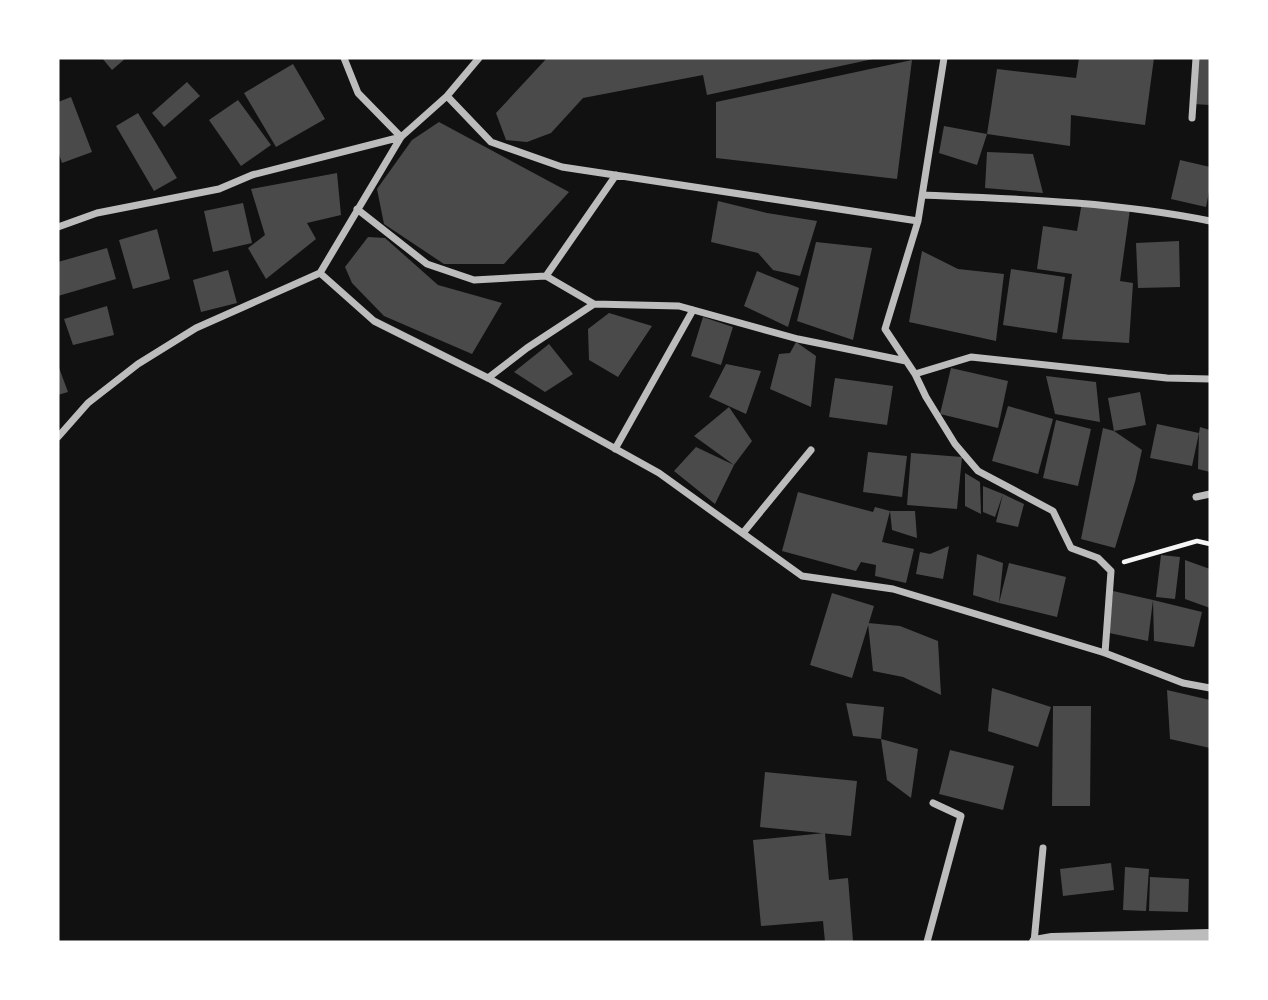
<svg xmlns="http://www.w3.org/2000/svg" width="1268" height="1000" font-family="'IBM Plex Sans',sans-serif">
	<rect width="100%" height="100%" fill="#111"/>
	<!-- building -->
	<path fill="#4a4a4a" d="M 102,58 L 126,58 L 112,70 Z
		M 547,58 L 873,58 L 873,59 L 707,95 L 703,75 L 583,98 L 551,133 L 527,142 L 506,140 L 496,113 Z
		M 1079,58 L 1154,58 L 1145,125 L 1071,115 L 1070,146 L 987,134 L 977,165 L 939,153 L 944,126 L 987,134 L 997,69 L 1076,78 Z
		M 1196,58 L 1210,58 L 1210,105 L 1193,104 Z
		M 912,60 L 897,179 L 716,158 L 716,102 Z
		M 293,64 L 325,119 L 276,147 L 244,93 Z
		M 187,82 L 200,96 L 164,127 L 152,113 Z
		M 71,97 L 92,152 L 62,163 L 58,151 L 58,102 Z
		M 238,100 L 271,145 L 241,166 L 209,120 Z
		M 138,113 L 177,178 L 154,191 L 116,126 Z
		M 439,122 L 569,192 L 504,264 L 444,264 L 384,224 L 377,189 L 412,140 Z
		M 987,152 L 1033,154 L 1043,193 L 985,188 Z
		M 1180,160 L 1210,167 L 1210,187 L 1206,207 L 1171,199 Z
		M 337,173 L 341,215 L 307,223 L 316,239 L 266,279 L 248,248 L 265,235 L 251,189 Z
		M 718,201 L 767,213 L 817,221 L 800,276 L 773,270 L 758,253 L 711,242 Z
		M 1082,202 L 1130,209 L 1120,281 L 1133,283 L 1129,343 L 1062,339 L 1072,274 L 1037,269 L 1043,226 L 1077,231 Z
		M 243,203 L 252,243 L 213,252 L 204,211 Z
		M 157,229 L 170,279 L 133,289 L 119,240 Z
		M 368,237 L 385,238 L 438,285 L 502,303 L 472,354 L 384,316 L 352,283 L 345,267 Z
		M 1179,241 L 1180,287 L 1138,288 L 1136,243 Z
		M 816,242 L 872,248 L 853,340 L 797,321 Z
		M 107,248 L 116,279 L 58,296 L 58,262 Z
		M 922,251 L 958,269 L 1004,274 L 996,341 L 909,322 Z
		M 1011,269 L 1065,277 L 1057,333 L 1003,325 Z
		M 228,270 L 237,303 L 201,312 L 193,280 Z
		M 757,271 L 799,288 L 788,327 L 744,306 Z
		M 107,306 L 114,335 L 73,345 L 64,319 Z
		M 609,313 L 652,326 L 618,377 L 589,360 L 588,329 Z
		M 703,317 L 733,327 L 721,365 L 691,356 Z
		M 796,342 L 816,356 L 811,407 L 770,389 L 779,354 L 790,353 Z
		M 549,344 L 573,374 L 545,392 L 514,372 Z
		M 726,364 L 761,371 L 746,414 L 709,397 Z
		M 58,365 L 68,392 L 58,395 Z
		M 951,368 L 1008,381 L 998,428 L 940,414 Z
		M 1046,376 L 1096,382 L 1100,422 L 1055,414 Z
		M 835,378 L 893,386 L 887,425 L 829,417 Z
		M 1140,392 L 1146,425 L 1114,431 L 1108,398 Z
		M 1008,406 L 1053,419 L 1038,474 L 992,461 Z
		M 729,407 L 752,441 L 734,465 L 694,436 Z
		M 1056,420 L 1091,429 L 1078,486 L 1043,478 Z
		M 1157,424 L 1199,433 L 1200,427 L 1210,430 L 1210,472 L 1198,469 L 1199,433 L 1192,466 L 1150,458 Z
		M 1103,428 L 1114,431 L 1142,450 L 1135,482 L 1115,548 L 1081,539 Z
		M 696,447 L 734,465 L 715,504 L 674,471 Z
		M 868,452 L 907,456 L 902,497 L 863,492 Z
		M 911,453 L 962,457 L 957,509 L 907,505 Z
		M 965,473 L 980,482 L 981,514 L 965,506 Z
		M 983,486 L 1003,494 L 995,517 L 983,512 Z
		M 798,492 L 873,512 L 875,507 L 890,511 L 882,542 L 914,549 L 906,583 L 875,576 L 876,565 L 861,562 L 856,571 L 782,551 Z
		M 1003,494 L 1024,504 L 1018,527 L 996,522 Z
		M 890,511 L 915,511 L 917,538 L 892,530 Z
		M 949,546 L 943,579 L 916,574 L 920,552 L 930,554 Z
		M 977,554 L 1003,563 L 999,603 L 973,595 Z
		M 1161,555 L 1180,557 L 1175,599 L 1156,597 Z
		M 1185,560 L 1210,569 L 1210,608 L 1185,599 Z
		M 1009,563 L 1066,577 L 1057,617 L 999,603 Z
		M 1113,591 L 1153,600 L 1148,641 L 1109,633 Z
		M 832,593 L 874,606 L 852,678 L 810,665 Z
		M 1153,600 L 1202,612 L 1194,647 L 1154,641 Z
		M 868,623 L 900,626 L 938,641 L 941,695 L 903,677 L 873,671 Z
		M 992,688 L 1051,707 L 1038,747 L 988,731 Z
		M 1167,690 L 1210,700 L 1210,748 L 1170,739 Z
		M 846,703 L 884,707 L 881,739 L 853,736 Z
		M 1053,706 L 1091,706 L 1090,806 L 1052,806 Z
		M 881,739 L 918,749 L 911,798 L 887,780 Z
		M 950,750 L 1014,766 L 1003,810 L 939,794 Z
		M 765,772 L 857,781 L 851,836 L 760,827 Z
		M 825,833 L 829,880 L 848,878 L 853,941 L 825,942 L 823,921 L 761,926 L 753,840 Z
		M 1111,863 L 1114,890 L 1063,896 L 1060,869 Z
		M 1125,867 L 1149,869 L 1146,911 L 1123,910 Z
		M 1150,877 L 1189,879 L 1188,912 L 1149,911 Z"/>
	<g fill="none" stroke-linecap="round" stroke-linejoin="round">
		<!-- path -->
		<path stroke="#f5f5f5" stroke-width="4.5" d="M 1124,562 L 1197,541 L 1210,544"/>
		<!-- minor -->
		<path stroke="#bcbcbc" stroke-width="7" d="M 344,58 L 358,93 L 401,137
			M 944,58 L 918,221 L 885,329 L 915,374 L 926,397 L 955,444 L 978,471 L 1053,511 L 1071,548 L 1098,558 L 1111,571 L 1105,653
			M 447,96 L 491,142 L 562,167 L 918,221
			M 1192,118 L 1196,58
			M 924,195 C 1020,199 1116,202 1210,221
			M 357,209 L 427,264 L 474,280 L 546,276 L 594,304
			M 58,227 L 97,213 L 219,189 L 252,175 L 401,137
			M 320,273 L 374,321 L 488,378 L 659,473 L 802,576 L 893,589 L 1105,653 L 1183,683 L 1210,688
			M 546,276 L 616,175
			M 915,374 L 971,357 L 1167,378 L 1210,379
			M 488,378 L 527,348 L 594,304 L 679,306 L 798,339 L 906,361
			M 58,437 L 88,403 L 138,364 L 196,328 L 320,273 L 401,137 L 447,96 L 479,58
			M 615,449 L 693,310
			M 1196,497 L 1210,494
			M 743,533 L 811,450
			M 927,942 L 961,816 L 933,803
			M 1034,942 L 1043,848"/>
		<!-- tertiary -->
		<path stroke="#bcbcbc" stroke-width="12" d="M 1035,942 L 1052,939 L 1210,935"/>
	</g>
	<!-- border -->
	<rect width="1268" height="1000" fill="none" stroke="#ffffff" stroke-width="119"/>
</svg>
